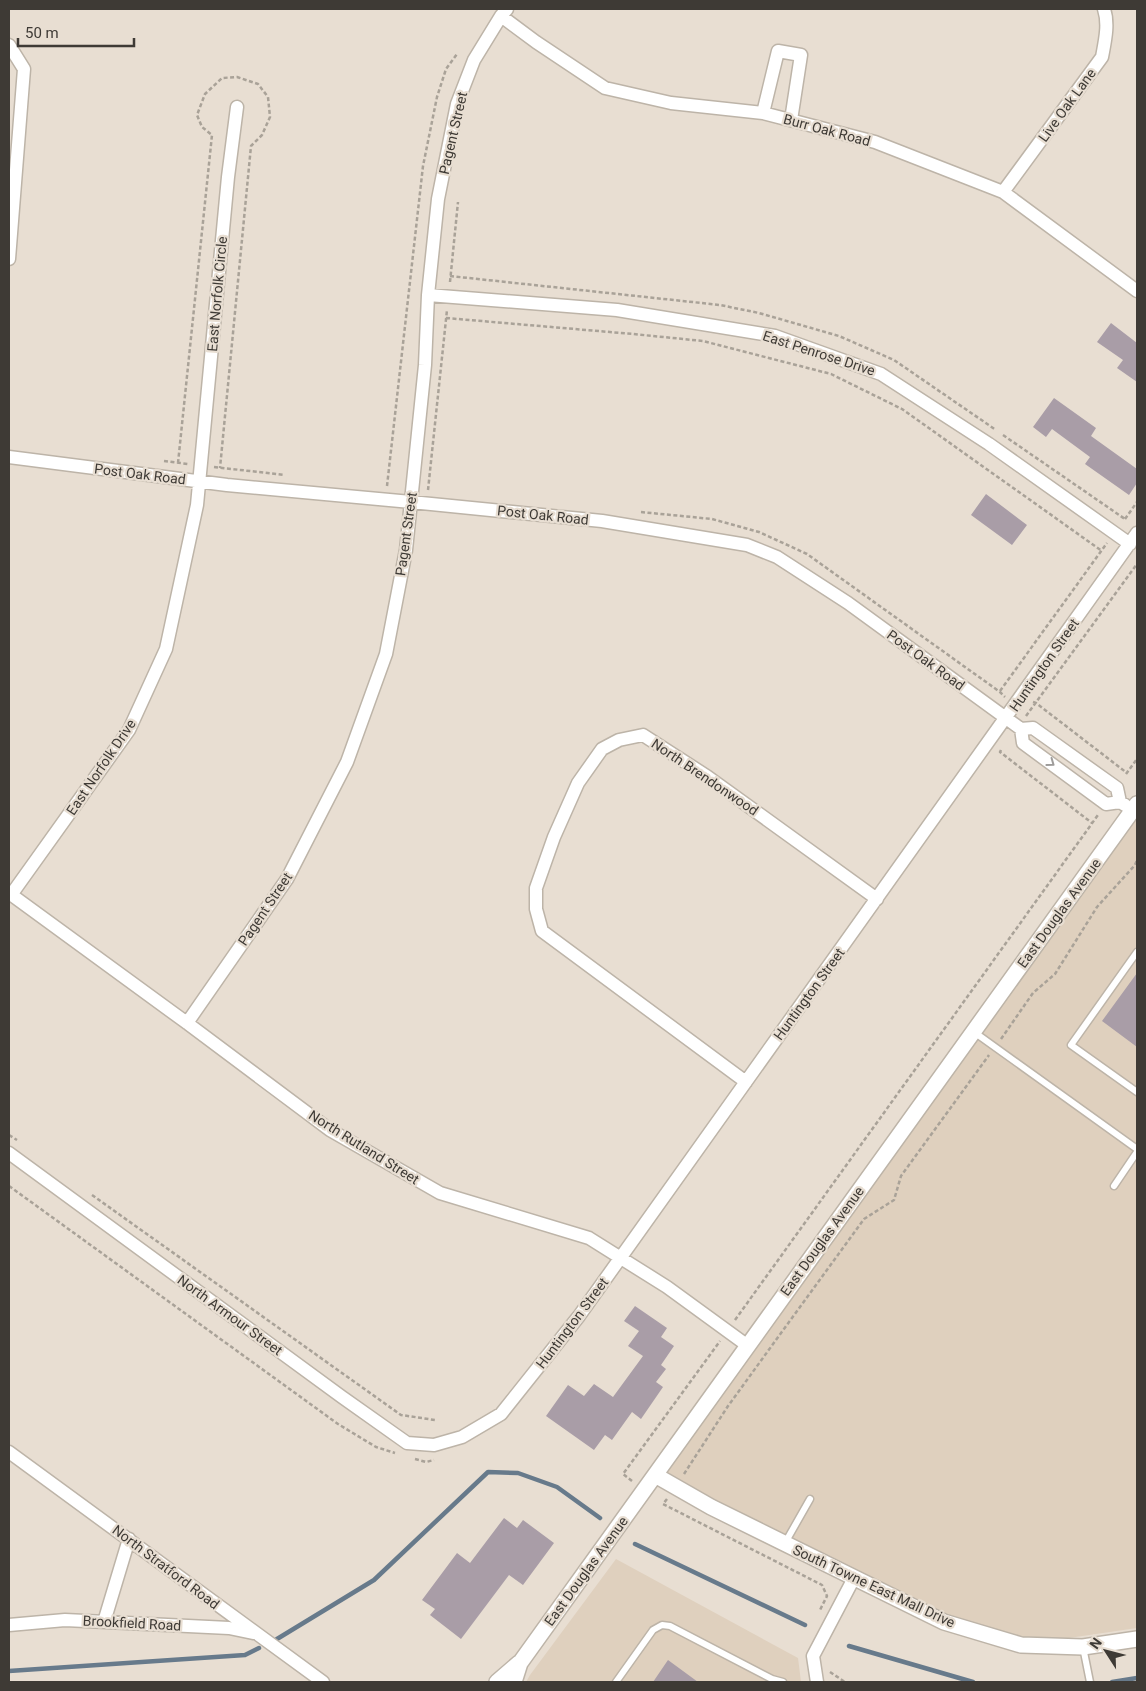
<svg xmlns="http://www.w3.org/2000/svg" width="1146" height="1691" font-family="Roboto,sans-serif">
	<rect width="100%" height="100%" fill="#e8ded2"/>
	<!-- built -->
	<path fill="#dfd0be" d="M 1137,804 L 1137,1628 L 1021,1645 L 854,1578 L 655,1475 Z
		M 616,1559 L 798,1658 L 801,1682 L 526,1682 L 530,1675 Z"/>
	<g fill="none" stroke-linecap="round" stroke-linejoin="round">
		<!-- stream -->
		<path stroke="#677a8b" stroke-width="4.5" d="M 635,1544 L 805,1625
			M 277,1639 L 374,1580 L 488,1472 L 518,1473 L 557,1487 L 600,1518
			M 849,1646 L 973,1682
			M 9,1671 L 245,1655 L 259,1648
			M 1112,1682 L 1137,1678"/>
	</g>
	<!-- building -->
	<path fill="#a99da7" d="M 1111,323 L 1137,343 L 1137,382 L 1117,368 L 1123,360 L 1097,342 Z
		M 1054,398 L 1096,428 L 1091,436 L 1137,469 L 1137,483 L 1129,495 L 1085,464 L 1090,457 L 1052,429 L 1046,437 L 1033,427 Z
		M 986,494 L 1027,525 L 1012,545 L 971,515 Z
		M 1137,973 L 1137,1047 L 1102,1021 Z
		M 635,1306 L 667,1328 L 661,1337 L 674,1346 L 661,1365 L 666,1369 L 656,1382 L 663,1387 L 641,1419 L 632,1412 L 612,1440 L 605,1435 L 594,1450 L 546,1416 L 568,1385 L 584,1396 L 594,1384 L 613,1397 L 643,1356 L 628,1346 L 639,1331 L 624,1321 Z
		M 504,1518 L 517,1528 L 523,1520 L 554,1543 L 523,1585 L 509,1575 L 461,1639 L 430,1615 L 435,1609 L 422,1600 L 457,1553 L 470,1563 Z
		M 668,1660 L 698,1682 L 653,1682 Z"/>
	<g fill="none" stroke-linecap="round" stroke-linejoin="round">
		<defs>
			<path id="service" d="M 1137,952 L 1071,1045 L 1137,1092
				M 974,1032 L 1137,1149
				M 1114,1186 L 1137,1152
				M 785,1543 L 810,1499
				M 1083,1647 L 1090,1682
				M 616,1682 L 653,1630 L 662,1625 L 670,1626 L 772,1679 L 783,1682"/>
			<path id="minor" d="M 501,16 L 536,42 L 605,88 L 671,103 L 763,113 L 875,142 L 1003,192 L 1137,291
				M 9,45 L 24,69 L 9,259
				M 763,113 L 778,51 L 801,55 L 791,120
				M 1003,192 L 1102,57 C 1105,41 1109,24 1104,9
				M 428,295 L 617,310 L 775,336 L 881,374 L 989,444 L 1130,544
				M 9,457 L 227,485 L 411,502 L 602,521 L 747,545 L 777,557 L 848,603 L 1021,729 L 1033,728 L 1117,788 L 1120,802
				M 1021,729 L 1023,743 L 1106,804 L 1120,802 L 1125,805
				M 9,893 L 187,1023 L 330,1130 L 440,1193 L 589,1238 L 667,1287 L 748,1346
				M 11,895 L 129,730 L 166,649 L 197,505 L 228,177 L 237,107
				M 187,1023 L 287,879 L 347,762 L 386,654 L 406,550 L 425,365 L 428,295 L 438,199 L 457,104 L 474,60 L 501,16 L 507,9
				M 746,1082 L 542,931 L 536,909 L 536,888 L 554,837 L 578,783 L 602,749 L 619,740 L 643,735 L 708,777 L 877,899
				M 9,1153 L 342,1397 L 407,1443 L 434,1445 L 462,1437 L 501,1414 L 579,1316 L 1137,533
				M 9,1452 L 323,1682
				M 104,1622 L 129,1539
				M 9,1625 L 65,1620 L 229,1628 L 253,1633
				M 817,1682 L 813,1656 L 854,1578"/>
			<path id="tertiary" d="M 655,1475 L 711,1507 L 944,1622 L 1021,1645 L 1083,1647 L 1137,1639
				M 497,1682 L 519,1663
				M 514,1682 L 520,1663 L 1137,804"/>
		</defs>
		<!-- service casing -->
		<use href="#service" stroke="#bdb4a8" stroke-width="9"/>
		<!-- minor casing -->
		<use href="#minor" stroke="#bdb4a8" stroke-width="15"/>
		<!-- tertiary casing -->
		<use href="#tertiary" stroke="#bdb4a8" stroke-width="18"/>
		<!-- path -->
		<path stroke="#a9a298" stroke-width="2.5" stroke-dasharray="4 2.5" stroke-linecap="butt" d="M 450,276 L 720,305 L 759,313 L 839,336 L 894,360 L 996,430
			M 450,282 L 458,202
			M 446,318 L 633,334 L 703,341 L 831,374 L 902,409 L 1102,551
			M 1003,435 L 1125,519
			M 164,461 L 188,464
			M 178,463 L 212,135 L 202,127 L 197,115 L 205,94 L 222,78 L 237,77 L 258,84 L 268,97 L 270,117 L 262,135 L 251,146 L 220,468
			M 214,467 L 285,475
			M 387,486 L 423,166 L 437,97 L 446,69 L 457,54
			M 428,490 L 447,310
			M 641,512 L 712,519 L 759,532 L 807,554 L 1000,692 L 1005,697
			M 1125,519 L 1137,502
			M 1000,691 L 1107,543
			M 1033,702 L 1036,703 L 1127,773
			M 1026,716 L 1137,564
			M 1001,750 L 1000,752 L 1092,823
			M 1126,774 L 1137,759
			M 1001,1039 L 1033,993 L 1055,974 L 1097,907 L 1135,865 L 1137,860
			M 9,1135 L 17,1140
			M 9,1186 L 338,1424 L 376,1447 L 395,1453
			M 92,1195 L 401,1415 L 435,1420
			M 735,1320 L 1098,815
			M 415,1459 L 426,1462 L 434,1460
			M 684,1474 L 728,1406 L 864,1219 L 894,1200 L 901,1176 L 989,1055
			M 632,1481 L 623,1474 L 720,1341
			M 667,1499 L 663,1504 L 822,1585 L 827,1596 L 820,1610
			M 830,1672 L 845,1682"/>
		<!-- service -->
		<use href="#service" stroke="#fff" stroke-width="6"/>
		<!-- minor -->
		<use href="#minor" stroke="#fff" stroke-width="12"/>
		<!-- tertiary -->
		<use href="#tertiary" stroke="#fff" stroke-width="15"/>
	</g>
	<!-- one-way arrows -->
	<defs><path id="oneway-chevron" d="M-2-3.5L2.5 0L-2 3.5" fill="none" stroke-width="1.6" stroke-linecap="round" stroke-linejoin="round" transform="scale(1.25)"/></defs>
	<use stroke="#9e9c9a" href="#oneway-chevron" transform="translate(1051 763) rotate(36)"/>
	<g text-anchor="middle" stroke-width="4.5" stroke-linejoin="round" paint-order="stroke">
		<!-- street labels -->
		<g font-size="14" fill="#3e3a35" stroke="#e8ded2">
			<text transform="translate(1067 105) rotate(-54)" y="5">Live Oak Lane</text>
			<text transform="translate(827 130) rotate(15)" y="5">Burr Oak Road</text>
			<text transform="translate(453 133) rotate(-77)" y="5">Pagent Street</text>
			<text transform="translate(217 294) rotate(-85)" y="5">East Norfolk Circle</text>
			<text transform="translate(819 353) rotate(18)" y="5">East Penrose Drive</text>
			<text transform="translate(140 474) rotate(7)" y="5">Post Oak Road</text>
			<text transform="translate(543 515) rotate(6)" y="5">Post Oak Road</text>
			<text transform="translate(406 534) rotate(-82)" y="5">Pagent Street</text>
			<text transform="translate(926 660) rotate(36)" y="5">Post Oak Road</text>
			<text transform="translate(1044 665) rotate(-55)" y="5">Huntington Street</text>
			<text transform="translate(101 767) rotate(-56)" y="5">East Norfolk Drive</text>
			<text transform="translate(705 777) rotate(34)" y="5">North Brendonwood</text>
			<text transform="translate(265 909) rotate(-56)" y="5">Pagent Street</text>
			<text transform="translate(1059 913) rotate(-54)" y="5">East Douglas Avenue</text>
			<text transform="translate(809 994) rotate(-54)" y="5">Huntington Street</text>
			<text transform="translate(364 1147) rotate(32)" y="5">North Rutland Street</text>
			<text transform="translate(822 1241) rotate(-54)" y="5">East Douglas Avenue</text>
			<text transform="translate(230 1315) rotate(36)" y="5">North Armour Street</text>
			<text transform="translate(572 1323) rotate(-53)" y="5">Huntington Street</text>
			<text transform="translate(166 1567) rotate(37)" y="5">North Stratford Road</text>
			<text transform="translate(586 1571) rotate(-54)" y="5">East Douglas Avenue</text>
			<text transform="translate(874 1586) rotate(25)" y="5">South Towne East Mall Drive</text>
			<text transform="translate(132 1623) rotate(3)" y="5">Brookfield Road</text>
		</g>
	</g>
	<!-- border -->
	<rect width="1146" height="1691" fill="none" stroke="#3e3a35" stroke-width="20"/>
	<!-- north arrow -->
	<g transform="translate(1106 1651) rotate(306)" stroke="#e8ded2" stroke-width="4" paint-order="stroke">
	<path d="M0-4L9 19L0 12L-9 19Z" fill="#3e3a35"/>
	<text y="-8" font-size="14" font-weight="bold" text-anchor="middle" fill="#3e3a35">N</text>
	</g>
	<!-- scale -->
	<path d="M18 38v8h116v-8" fill="none" stroke="#3e3a35" stroke-width="2.5"/>
	<text x="25" y="38" font-size="15" fill="#3e3a35" stroke="#e8ded2" stroke-width="4" paint-order="stroke">50 m</text>
</svg>
